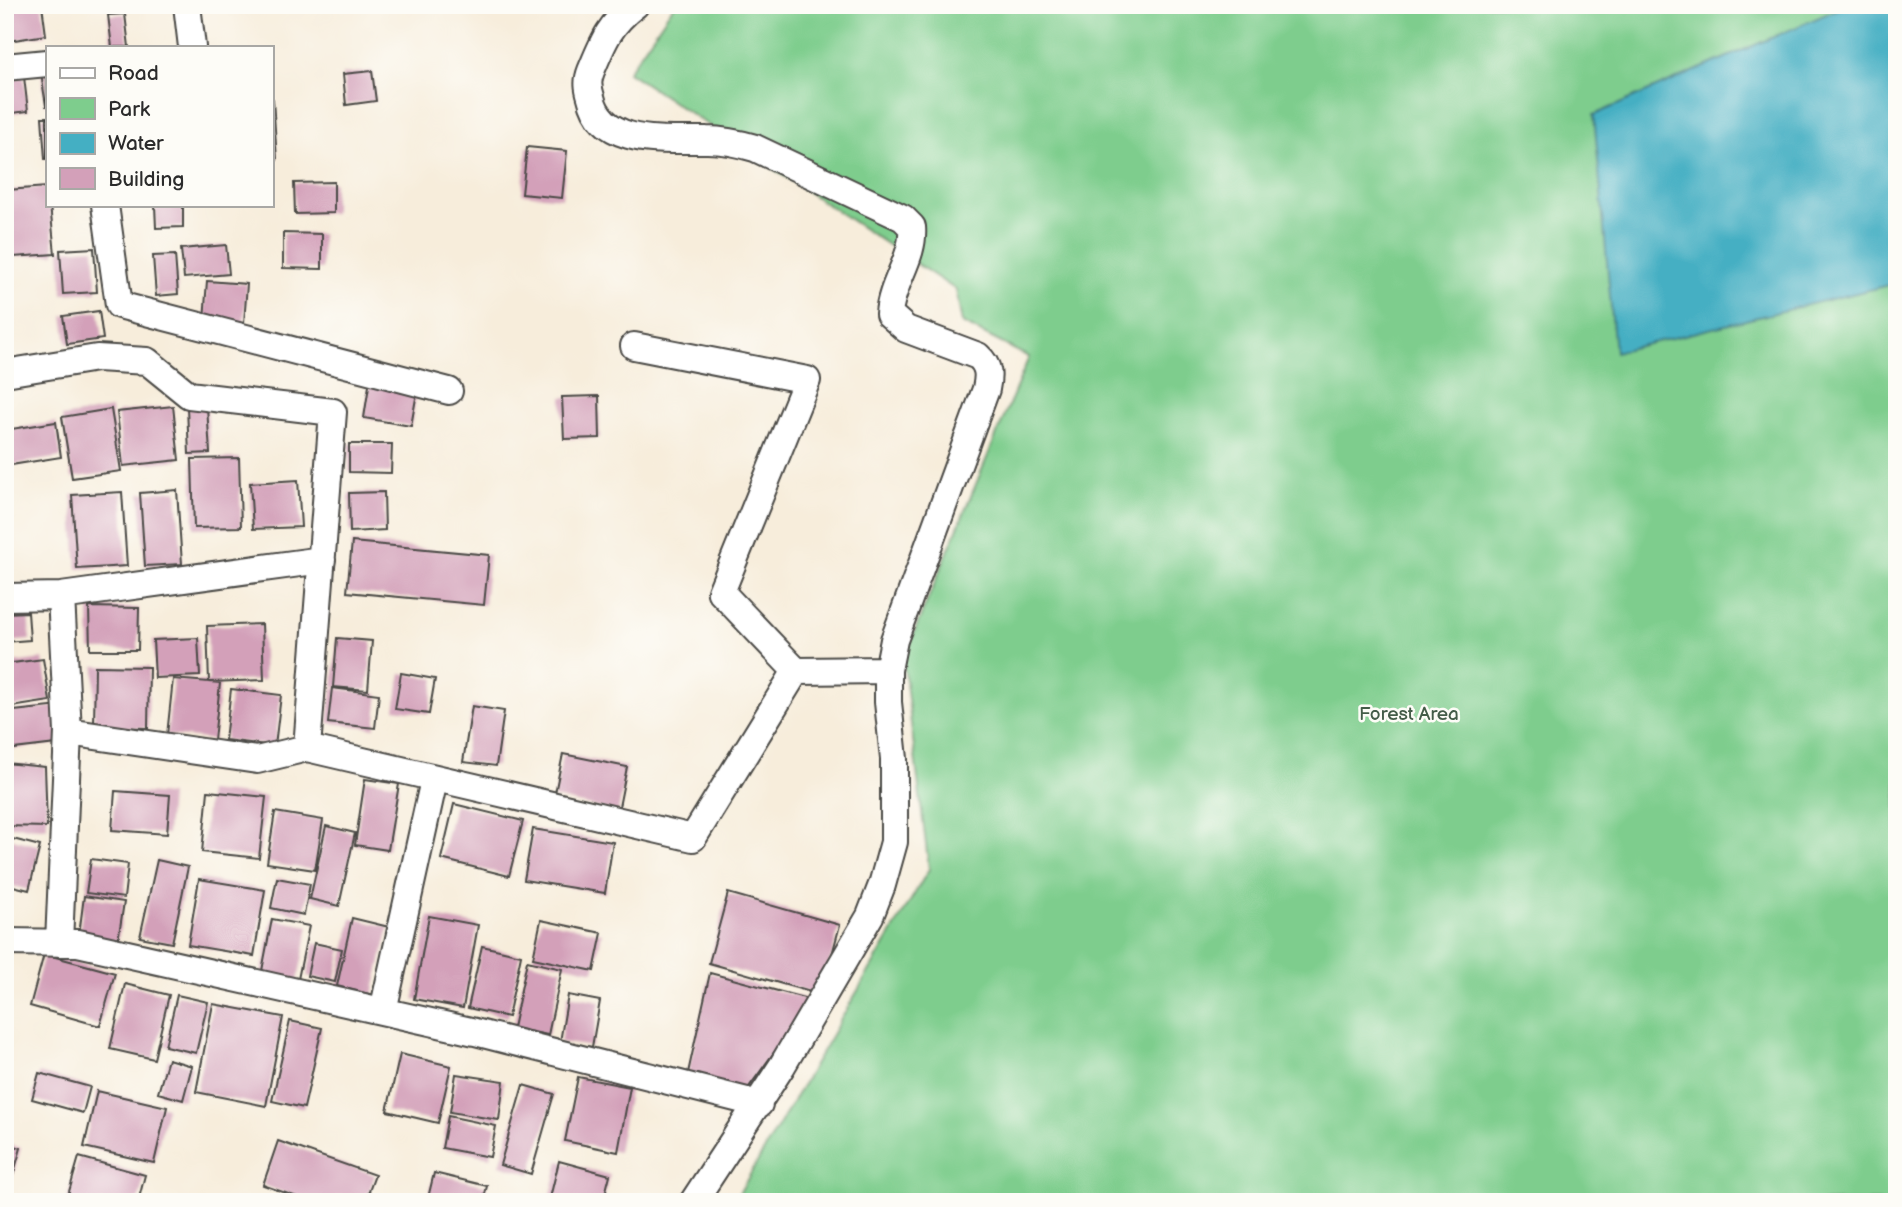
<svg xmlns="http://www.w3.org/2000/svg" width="1902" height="1207" font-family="'Balsamiq Sans',sans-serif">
	<rect width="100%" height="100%" fill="#fdfcf7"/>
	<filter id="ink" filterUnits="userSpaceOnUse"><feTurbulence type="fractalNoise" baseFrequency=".0143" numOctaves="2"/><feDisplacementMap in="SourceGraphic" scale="14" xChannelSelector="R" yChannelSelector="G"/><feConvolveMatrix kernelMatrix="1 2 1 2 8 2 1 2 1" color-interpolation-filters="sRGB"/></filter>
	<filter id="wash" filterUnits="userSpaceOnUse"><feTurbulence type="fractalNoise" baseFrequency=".00686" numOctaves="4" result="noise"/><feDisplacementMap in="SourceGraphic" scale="28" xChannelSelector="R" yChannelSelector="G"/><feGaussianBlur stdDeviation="1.57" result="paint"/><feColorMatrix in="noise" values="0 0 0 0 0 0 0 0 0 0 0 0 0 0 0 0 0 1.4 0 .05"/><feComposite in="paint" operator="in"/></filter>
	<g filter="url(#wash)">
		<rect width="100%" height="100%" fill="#f7eddb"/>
		<!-- green -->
		<path fill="#7ecd8d" stroke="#547c5c" stroke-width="2" d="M 674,5 L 1897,5 L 1897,1202 L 734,1202 L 929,869 L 903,659 L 1029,357 L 962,323 L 956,290 L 628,72 Z"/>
		<!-- water -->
		<path fill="#44afc3" stroke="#386d77" stroke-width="2" d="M 1847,5 L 1897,5 L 1897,283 L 1615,352 L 1594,115 Z"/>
		<g id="blocks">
			<!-- building -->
			<path fill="#d3a0b9" d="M 5,5 L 42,5 L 46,35 L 8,41 Z
				M 125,14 L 129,47 L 112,47 L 108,15 Z
				M 47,65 L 47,106 L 46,106 L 40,66 Z
				M 372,71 L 376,101 L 346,105 L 343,74 Z
				M 24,77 L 28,111 L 5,114 L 5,79 Z
				M 271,99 L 273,99 L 277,160 L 271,160 Z
				M 42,117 L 47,117 L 47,159 L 45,159 Z
				M 527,147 L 567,151 L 562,198 L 522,194 Z
				M 334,182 L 334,213 L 295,214 L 294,183 Z
				M 47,187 L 47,205 L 50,205 L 55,254 L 13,257 L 7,190 Z
				M 155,205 L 183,205 L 183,227 L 156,228 Z
				M 283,233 L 322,234 L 322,269 L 283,268 Z
				M 226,245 L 229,274 L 184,278 L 181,249 Z
				M 94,248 L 97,292 L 63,294 L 60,250 Z
				M 175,255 L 178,294 L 156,296 L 153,256 Z
				M 207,281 L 247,284 L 244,323 L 204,320 Z
				M 99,311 L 103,339 L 67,344 L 63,316 Z
				M 370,379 L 418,387 L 411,426 L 364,418 Z
				M 599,396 L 600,438 L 564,439 L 562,397 Z
				M 173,406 L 179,460 L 123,466 L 117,412 Z
				M 187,407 L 207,407 L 210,453 L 189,454 Z
				M 111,409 L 121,471 L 72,478 L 62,417 Z
				M 56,422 L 61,457 L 11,465 L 5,430 Z
				M 349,444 L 392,444 L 391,473 L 349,472 Z
				M 239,458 L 241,527 L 194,528 L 192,459 Z
				M 298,480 L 301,527 L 253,529 L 250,483 Z
				M 177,490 L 182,564 L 145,566 L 140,493 Z
				M 122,492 L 127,566 L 77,569 L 72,495 Z
				M 384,492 L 385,530 L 350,532 L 349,493 Z
				M 352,542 L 489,555 L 484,605 L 347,592 Z
				M 89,607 L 139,608 L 138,650 L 90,650 Z
				M 28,612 L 30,640 L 5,642 L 5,613 Z
				M 262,624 L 264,680 L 209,682 L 220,683 L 214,740 L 167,735 L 173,679 L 209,682 L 207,626 Z
				M 198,638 L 200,676 L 155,678 L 153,640 Z
				M 337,638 L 372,641 L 368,690 L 333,687 Z
				M 43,659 L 50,701 L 5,708 L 5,664 Z
				M 95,666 L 149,667 L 148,728 L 94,727 Z
				M 401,673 L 435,679 L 429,714 L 395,709 Z
				M 332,688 L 379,694 L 375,728 L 328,723 Z
				M 231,689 L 281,695 L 275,746 L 225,740 Z
				M 60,706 L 64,743 L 5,750 L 5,712 Z
				M 472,706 L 504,711 L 496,766 L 463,762 Z
				M 563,754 L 627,767 L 618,812 L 554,798 Z
				M 5,763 L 45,767 L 47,827 L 5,826 Z
				M 365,779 L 399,784 L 388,850 L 355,845 Z
				M 115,791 L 170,795 L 167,834 L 112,830 Z
				M 208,791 L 266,797 L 259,858 L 202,852 Z
				M 454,804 L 523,821 L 509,876 L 441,859 Z
				M 275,812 L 323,820 L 315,870 L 267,863 Z
				M 326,826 L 355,833 L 339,906 L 310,899 Z
				M 533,829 L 613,842 L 605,893 L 524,880 Z
				M 5,837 L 40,846 L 29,890 L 5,884 Z
				M 91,859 L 128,864 L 124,898 L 86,893 Z
				M 157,860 L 188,867 L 172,943 L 140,937 Z
				M 277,878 L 310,884 L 304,915 L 271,908 Z
				M 199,879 L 265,890 L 254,956 L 188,945 Z
				M 728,893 L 840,925 L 821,995 L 709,963 Z
				M 84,896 L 124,902 L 118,941 L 79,935 Z
				M 429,916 L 478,925 L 463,1008 L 414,999 Z
				M 352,918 L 389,927 L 373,995 L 337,986 Z
				M 272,919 L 309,926 L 297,984 L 261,976 Z
				M 541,920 L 602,933 L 594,971 L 533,958 Z
				M 314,943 L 342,949 L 335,982 L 307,976 Z
				M 482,946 L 521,955 L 508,1017 L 468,1008 Z
				M 44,954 L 115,973 L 100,1026 L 30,1006 Z
				M 527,961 L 562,969 L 548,1035 L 513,1028 Z
				M 710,973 L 812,1000 L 741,1098 L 686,1082 Z
				M 125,984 L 169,995 L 154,1059 L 110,1049 Z
				M 177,995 L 208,1002 L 196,1053 L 165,1046 Z
				M 568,995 L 600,1001 L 592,1047 L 560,1042 Z
				M 213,1004 L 283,1017 L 266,1106 L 196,1092 Z
				M 290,1021 L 322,1028 L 304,1108 L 272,1101 Z
				M 400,1054 L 451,1066 L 438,1123 L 387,1111 Z
				M 168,1059 L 192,1066 L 183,1100 L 158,1093 Z
				M 39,1073 L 90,1087 L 83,1113 L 32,1099 Z
				M 456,1074 L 504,1081 L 499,1120 L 450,1112 Z
				M 578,1077 L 630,1087 L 618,1152 L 565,1141 Z
				M 523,1085 L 554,1094 L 531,1174 L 500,1165 Z
				M 97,1091 L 167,1107 L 154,1163 L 84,1147 Z
				M 448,1116 L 496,1126 L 490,1157 L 442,1148 Z
				M 278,1141 L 375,1175 L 365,1202 L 311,1202 L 263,1185 Z
				M 5,1143 L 21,1148 L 6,1200 L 5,1200 Z
				M 79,1157 L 145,1175 L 138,1202 L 66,1202 Z
				M 559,1161 L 610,1175 L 603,1202 L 549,1202 Z
				M 434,1173 L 487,1186 L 483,1202 L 427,1202 Z"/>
		</g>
	</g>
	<g filter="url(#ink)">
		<use href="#blocks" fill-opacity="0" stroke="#4a4845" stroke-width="2"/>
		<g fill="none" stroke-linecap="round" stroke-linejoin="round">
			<defs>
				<path id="minor" d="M 187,5 L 192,47
					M 635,5 C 609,25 603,42 591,71 C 587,81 588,87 591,97 C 602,148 667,139 707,140 C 724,140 738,143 755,148 L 903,218 L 912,227 C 915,257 891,283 889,314 L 906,329 L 978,356 C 989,366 989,375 986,389 L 894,640 L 888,670 L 888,702 L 894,759 L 894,842 L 882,885 L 870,916 L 782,1066 L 693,1202
					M 5,67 L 47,63
					M 105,205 L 119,305 L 449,391
					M 634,346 L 807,380 L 721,592 L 796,671 L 888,670
					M 5,373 L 97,358 L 147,361 L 189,395 L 333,412 L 307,748
					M 5,597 L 61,596 L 322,560
					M 68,732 L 257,760 L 307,748 L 693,838 L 796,671
					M 5,942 L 78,943 L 475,1032 L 759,1104
					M 59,943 L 68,732 L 61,596
					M 383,1011 L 434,780"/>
			</defs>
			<!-- minor casing -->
			<use href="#minor" stroke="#4a4845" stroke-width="30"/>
			<!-- minor -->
			<use href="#minor" stroke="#fff" stroke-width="26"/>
		</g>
	</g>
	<g text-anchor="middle" stroke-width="5" stroke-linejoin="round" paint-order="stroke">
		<!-- park labels -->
		<g font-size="19" fill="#445c48" stroke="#fdfcf7">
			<text x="1409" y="720">Forest Area</text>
		</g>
	</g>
	<!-- margin -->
	<rect width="1902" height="1207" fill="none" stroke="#fdfcf7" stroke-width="28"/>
	<!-- legend -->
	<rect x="46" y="46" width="228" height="161" fill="#fdfcf7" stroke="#a9a8a5" stroke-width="2"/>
	<rect x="60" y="68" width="35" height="10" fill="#ffffff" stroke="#a9a8a5" stroke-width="2"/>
	<text x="108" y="80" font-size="21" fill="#2b2b2b">Road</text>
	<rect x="60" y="98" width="35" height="21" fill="#7ecd8d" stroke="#a9a8a5" stroke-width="2"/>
	<text x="108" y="116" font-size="21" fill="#2b2b2b">Park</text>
	<rect x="60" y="133" width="35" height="21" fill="#44afc3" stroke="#a9a8a5" stroke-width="2"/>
	<text x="108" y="150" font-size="21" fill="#2b2b2b">Water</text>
	<rect x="60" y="168" width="35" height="21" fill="#d3a0b9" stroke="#a9a8a5" stroke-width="2"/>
	<text x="108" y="186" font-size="21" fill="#2b2b2b">Building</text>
</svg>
